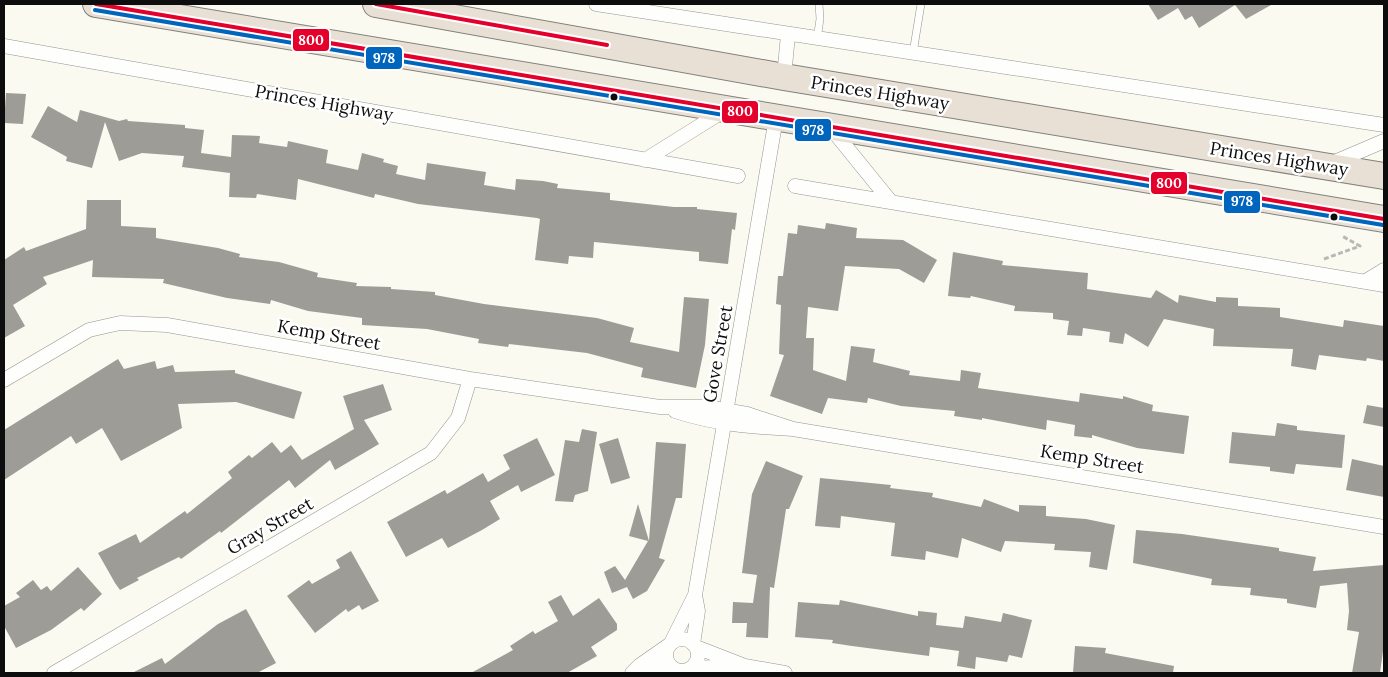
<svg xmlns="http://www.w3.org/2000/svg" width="1388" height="677" font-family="Lora,serif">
	<rect width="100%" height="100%" fill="#fbfaf1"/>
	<!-- building -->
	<path fill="#9e9c97" d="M 1148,4 L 1273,4 L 1246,19 L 1235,5 L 1199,28 L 1192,16 L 1185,20 L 1178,8 L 1158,20 Z
		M 6,93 L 26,94 L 23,124 L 4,123 Z
		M 48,106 L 77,122 L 80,110 L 119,121 L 127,119 L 128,121 L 185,125 L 185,128 L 204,130 L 201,153 L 231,157 L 232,135 L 260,136 L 259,143 L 287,147 L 288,141 L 328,150 L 326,163 L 358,170 L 362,153 L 384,159 L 383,162 L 398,166 L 396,174 L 425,180 L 427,163 L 486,172 L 484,185 L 515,190 L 516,179 L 543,181 L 558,184 L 557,188 L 610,193 L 610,200 L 674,207 L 697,207 L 697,209 L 737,213 L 735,230 L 732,229 L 728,264 L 699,261 L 699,252 L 594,242 L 593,258 L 569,256 L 568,264 L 535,260 L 540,219 L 537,218 L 418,204 L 375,194 L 374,198 L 298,179 L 296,200 L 257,194 L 256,198 L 229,197 L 230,173 L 182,167 L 184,156 L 142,153 L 119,161 L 105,122 L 92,168 L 66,161 L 67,157 L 31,137 Z
		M 87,200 L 121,200 L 121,226 L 156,228 L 156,238 L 218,248 L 240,254 L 239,257 L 279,262 L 318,273 L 317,277 L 357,283 L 356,286 L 391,287 L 391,289 L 435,292 L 435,295 L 484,304 L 597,318 L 634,328 L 630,342 L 679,352 L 684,297 L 709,299 L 705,345 L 696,388 L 641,377 L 643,368 L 587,353 L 509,344 L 508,347 L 478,343 L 479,339 L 427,329 L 362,325 L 362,318 L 308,311 L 271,300 L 270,304 L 227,298 L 163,283 L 164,279 L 92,277 L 93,260 L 43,277 L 47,284 L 13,305 L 25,326 L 4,338 L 4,260 L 24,247 L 26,251 L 86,229 Z
		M 826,223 L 857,228 L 856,238 L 903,240 L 937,260 L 924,283 L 899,269 L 845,266 L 838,311 L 808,307 L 806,338 L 814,338 L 813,370 L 846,381 L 851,346 L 875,349 L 873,362 L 910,371 L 909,375 L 960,381 L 961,370 L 981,373 L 978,388 L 1079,402 L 1080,393 L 1123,399 L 1123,396 L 1153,405 L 1152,411 L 1189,416 L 1184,454 L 1137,448 L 1092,435 L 1092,438 L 1074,436 L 1075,425 L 1047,420 L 1046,430 L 982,418 L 982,420 L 954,416 L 955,411 L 901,406 L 868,398 L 867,403 L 828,398 L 822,414 L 770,396 L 784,355 L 779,354 L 781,305 L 776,304 L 778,276 L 783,276 L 788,233 L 797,234 L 798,225 L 825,229 Z
		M 953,252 L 1003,261 L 1002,265 L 1088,273 L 1087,289 L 1151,298 L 1156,290 L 1178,303 L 1179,295 L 1216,302 L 1216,297 L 1238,298 L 1238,306 L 1280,308 L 1280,317 L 1343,327 L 1344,320 L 1384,326 L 1384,361 L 1367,358 L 1366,361 L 1319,355 L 1316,370 L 1291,366 L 1293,349 L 1213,346 L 1214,329 L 1164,319 L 1148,347 L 1125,333 L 1123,344 L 1109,342 L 1110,332 L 1083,328 L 1082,336 L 1067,335 L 1069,321 L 1053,319 L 1053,313 L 1014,311 L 1015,306 L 971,296 L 970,298 L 948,296 Z
		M 118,359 L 124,369 L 155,361 L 157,369 L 173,365 L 175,372 L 235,370 L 235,373 L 302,392 L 294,419 L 236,402 L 178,404 L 182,428 L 121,461 L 102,428 L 76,444 L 71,436 L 4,480 L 4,430 Z
		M 383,384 L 392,410 L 364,420 L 379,444 L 335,470 L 330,460 L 295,488 L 289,480 L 221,533 L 220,531 L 181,559 L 179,557 L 137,578 L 139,580 L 120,590 L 115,583 L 98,553 L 136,534 L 140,543 L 185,511 L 187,514 L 232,478 L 228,472 L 249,455 L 252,458 L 272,442 L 281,453 L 291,445 L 302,460 L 354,429 L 343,396 Z
		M 1367,405 L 1384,408 L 1384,427 L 1363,423 Z
		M 1277,423 L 1297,426 L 1297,430 L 1345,435 L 1342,468 L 1296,464 L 1294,474 L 1270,471 L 1270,467 L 1229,463 L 1232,432 L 1275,436 Z
		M 582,429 L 597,432 L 588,491 L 575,495 L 573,502 L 555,501 L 565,440 L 579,442 Z
		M 537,438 L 555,475 L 521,492 L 518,485 L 490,501 L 500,519 L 482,530 L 448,548 L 442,538 L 406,557 L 387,522 L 445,490 L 447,494 L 483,473 L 488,482 L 510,469 L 503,455 Z
		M 618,438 L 630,478 L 611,484 L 599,444 Z
		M 656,442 L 686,444 L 682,498 L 676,498 L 659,558 L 665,560 L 647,591 L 633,599 L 627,587 L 612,593 L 604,572 L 615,566 L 625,580 L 648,541 L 629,536 L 638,504 L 649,541 Z
		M 1352,459 L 1384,466 L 1384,497 L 1346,490 Z
		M 766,461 L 803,476 L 789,509 L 786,509 L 774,588 L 770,587 L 768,638 L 746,637 L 747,623 L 732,623 L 733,602 L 753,603 L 757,575 L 742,573 L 752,494 Z
		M 820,478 L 891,485 L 890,488 L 933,493 L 932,497 L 981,507 L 984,499 L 1019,512 L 1019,505 L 1046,506 L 1046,516 L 1086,519 L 1115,525 L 1107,570 L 1089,567 L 1091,552 L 1054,550 L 1055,544 L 1005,541 L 1001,552 L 962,538 L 958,558 L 926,551 L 925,560 L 891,556 L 895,523 L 841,516 L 840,528 L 815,526 Z
		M 1136,530 L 1182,534 L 1279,548 L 1279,551 L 1316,557 L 1313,571 L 1384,565 L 1384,644 L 1380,673 L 1352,673 L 1359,632 L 1347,630 L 1349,611 L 1347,583 L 1320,586 L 1316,608 L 1287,603 L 1287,599 L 1250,595 L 1251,588 L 1211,585 L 1212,579 L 1133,563 Z
		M 351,551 L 379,601 L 362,610 L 359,605 L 348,612 L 346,609 L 315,633 L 287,596 L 309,580 L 312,584 L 340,568 L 336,560 Z
		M 78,567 L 102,594 L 84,611 L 81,608 L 51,630 L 16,648 L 4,626 L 4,606 L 20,597 L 16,593 L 33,580 L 41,590 L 47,586 L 51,591 Z
		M 561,595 L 573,616 L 599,598 L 617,624 L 617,630 L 591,647 L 597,656 L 567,673 L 471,673 L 513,650 L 510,646 L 533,631 L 535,634 L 558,621 L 548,602 Z
		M 840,600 L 918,616 L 918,611 L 937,613 L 936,625 L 963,628 L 965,616 L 1001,622 L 1003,613 L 1032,620 L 1022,658 L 1009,655 L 1007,662 L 976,657 L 975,669 L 957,666 L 959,651 L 930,647 L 929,656 L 852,646 L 832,643 L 833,640 L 795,637 L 798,602 L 839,605 Z
		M 246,609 L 276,663 L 257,673 L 132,673 L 162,658 L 165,664 L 218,624 Z
		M 1075,646 L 1106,648 L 1105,653 L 1174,666 L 1173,673 L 1073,673 Z"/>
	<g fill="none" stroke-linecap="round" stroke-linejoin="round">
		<defs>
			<path id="lane" d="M 817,39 L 820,19 L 819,4
				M 913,53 L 921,4"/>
			<path id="street" d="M 596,4 L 1384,125
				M 4,46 L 738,176
				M 784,77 L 788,35
				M 830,127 L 891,202
				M 645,160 L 725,110
				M 1330,164 L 1384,141
				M 795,186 L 1384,285
				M 1366,281 L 1384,270
				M 4,380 L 89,330 L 120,323 L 167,325 L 470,379 L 660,407 L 707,407 L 747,414 L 793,429
				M 675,411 C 714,424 752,427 793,429 L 1384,527
				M666 655a16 16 0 1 1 32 0a16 16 0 1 1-32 0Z
				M 671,643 L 695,595 L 776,118
				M 693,644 L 698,611 L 695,595
				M 696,647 L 745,666 L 785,673
				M 692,668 L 737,666
				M 54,673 L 431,453 L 458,418 L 470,379
				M 632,673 L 639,666 L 669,645
				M 637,673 L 660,667 L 671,668"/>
			<path id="highway" d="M 96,4 L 1384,219
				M 376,4 L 784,77 L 1384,176"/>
		</defs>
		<!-- lane casing -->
		<use href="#lane" stroke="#949490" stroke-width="8"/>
		<!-- street casing -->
		<use href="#street" stroke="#949490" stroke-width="15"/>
		<!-- highway casing -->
		<use href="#highway" stroke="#81817d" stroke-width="28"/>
		<!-- path -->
		<path stroke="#b8b8b6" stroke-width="3" stroke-dasharray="5 2.5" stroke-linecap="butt" d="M 1324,259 L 1360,246 L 1342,236"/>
		<!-- lane -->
		<use href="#lane" stroke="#fefefd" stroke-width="7"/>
		<!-- street -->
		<use href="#street" stroke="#fefefd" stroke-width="14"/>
		<!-- highway -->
		<use href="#highway" stroke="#e9e0d5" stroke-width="26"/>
		<defs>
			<path id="bus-1" d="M 96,4 L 1384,219
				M 376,4 L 607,45"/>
			<path id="bus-2" d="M 95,10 L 1383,225"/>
		</defs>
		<!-- bus-1 casing -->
		<use href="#bus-1" stroke="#fff" stroke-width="8"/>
		<!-- bus-2 casing -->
		<use href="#bus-2" stroke="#fff" stroke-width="8"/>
		<!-- bus-1 -->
		<use href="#bus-1" stroke="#e4002b" stroke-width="4"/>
		<!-- bus-2 -->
		<use href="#bus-2" stroke="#0065bd" stroke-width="4"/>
	</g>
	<!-- markers -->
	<g fill="#0d0d0d" stroke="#fff" stroke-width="2">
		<circle cx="614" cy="97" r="4.5"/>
		<circle cx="1334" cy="217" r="4.5"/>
	</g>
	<g text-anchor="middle" stroke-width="5" stroke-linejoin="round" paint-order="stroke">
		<!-- street labels -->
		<g font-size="18" fill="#0d0d0d" stroke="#fff">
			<text transform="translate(880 93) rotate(9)" y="6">Princes Highway</text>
			<text transform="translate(324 103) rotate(10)" y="6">Princes Highway</text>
			<text transform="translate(1279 159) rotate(9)" y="6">Princes Highway</text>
			<text transform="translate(329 335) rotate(10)" y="6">Kemp Street</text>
			<text transform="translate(718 354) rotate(-80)" y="6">Gove Street</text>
			<text transform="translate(1092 459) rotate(9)" y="6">Kemp Street</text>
			<text transform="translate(270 526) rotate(-30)" y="6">Gray Street</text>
		</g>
	</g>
	<g stroke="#fff" stroke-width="2">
		<rect x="292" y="28" width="38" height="24" rx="5" fill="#e4002b"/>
		<rect x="365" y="46" width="38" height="24" rx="5" fill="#0065bd"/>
		<rect x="721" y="100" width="38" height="24" rx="5" fill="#e4002b"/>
		<rect x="794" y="118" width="38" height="24" rx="5" fill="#0065bd"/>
		<rect x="1150" y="171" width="38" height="24" rx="5" fill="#e4002b"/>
		<rect x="1223" y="190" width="38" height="24" rx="5" fill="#0065bd"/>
	</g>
	<g font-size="14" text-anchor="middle" font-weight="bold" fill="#fff">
		<text x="311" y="45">800</text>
		<text x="384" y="63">978</text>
		<text x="740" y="116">800</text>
		<text x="813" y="135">978</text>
		<text x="1169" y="188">800</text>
		<text x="1242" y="206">978</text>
	</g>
	<!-- border -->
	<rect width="1388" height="677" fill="none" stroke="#0d0d0d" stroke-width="10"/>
</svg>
